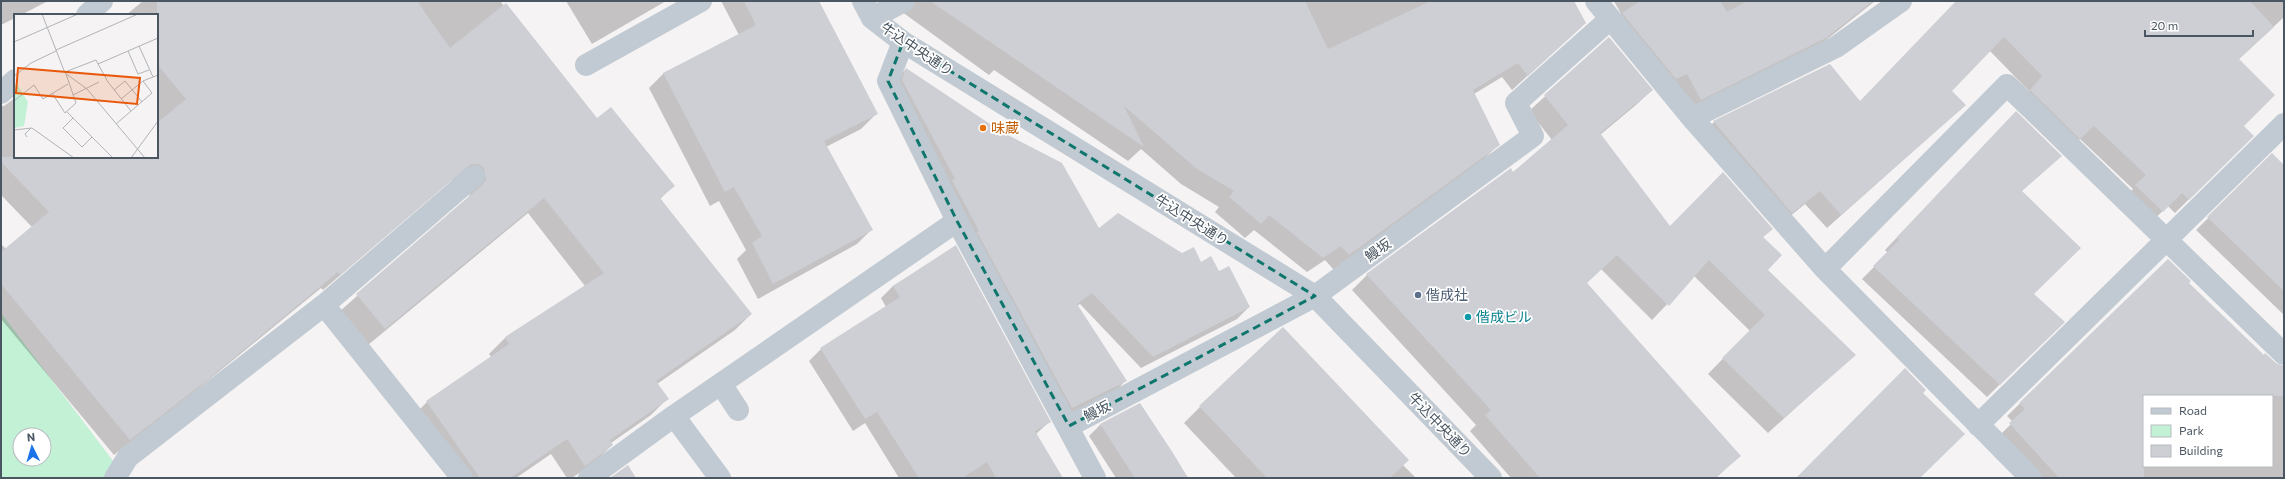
<svg xmlns="http://www.w3.org/2000/svg" width="2285" height="479" font-family="Commissioner,'Noto Sans JP',sans-serif">
	<rect width="100%" height="100%" fill="#f5f3f3"/>
	<!-- green -->
	<path fill="#c3f1d5" fill-rule="evenodd" d="M 1,313 L 126,478 L 1,478 ZM 20,435 L 44,435 L 44,459 L 20,459 Z"/>
	<!-- shadow -->
	<path fill="#0003" fill-rule="evenodd" d="M 1,1 L 48,1 L 21,15 L 15,15 L 15,18 L 1,25 Z
		M 143,1 L 500,1 L 597,120 L 673,186 L 660,199 L 751,314 L 735,330 L 657,384 L 667,399 L 651,415 L 611,443 L 612,445 L 596,461 L 572,478 L 567,478 L 551,454 L 516,478 L 453,478 L 411,418 L 427,402 L 491,357 L 489,354 L 505,338 L 585,286 L 528,213 L 368,345 L 340,311 L 468,199 L 471,191 L 455,179 L 449,182 L 323,290 L 321,288 L 193,393 L 114,455 L 1,319 L 1,244 L 6,249 L 32,227 L 1,195 L 1,106 L 4,106 L 15,98 L 15,157 L 157,157 L 157,15 L 126,15 Z
		M 566,1 L 666,1 L 592,44 Z
		M 721,1 L 818,1 L 876,114 L 861,129 L 826,147 L 872,229 L 857,244 L 758,299 L 737,259 L 746,250 L 719,201 L 710,206 L 649,88 L 664,73 L 739,35 Z
		M 887,1 L 1573,1 L 1585,23 L 1512,90 L 1502,77 L 1474,94 L 1498,145 L 1483,160 L 1334,270 L 1325,260 L 1307,272 L 1254,230 L 1245,238 L 1215,212 L 1219,207 L 1181,184 L 1141,149 L 1128,161 L 994,70 L 989,75 Z
		M 1614,1 L 1875,1 L 1810,53 L 1686,114 L 1607,28 L 1621,14 Z
		M 1957,1 L 2284,1 L 2284,17 L 2238,60 L 2242,126 L 2253,136 L 2175,213 L 2168,206 L 2148,225 L 2122,200 L 2133,189 L 2080,139 L 2066,152 L 2017,104 L 2029,91 L 1989,50 L 1950,91 L 1965,105 L 1827,228 L 1805,204 L 1778,226 L 1700,136 L 1714,122 L 1829,65 L 1860,103 Z
		M 1609,38 L 1652,90 L 1636,105 L 1600,135 L 1670,227 L 1772,229 L 1763,237 L 1767,270 L 1854,355 L 1768,433 L 1708,374 L 1750,331 L 1694,276 L 1652,320 L 1601,269 L 1586,283 L 1739,456 L 1716,478 L 1511,478 L 1470,431 L 1476,425 L 1352,290 L 1367,275 L 1512,174 L 1552,140 L 1529,111 Z
		M 906,69 L 1099,229 L 1182,254 L 1200,263 L 1219,273 L 1249,307 L 1237,319 L 1141,368 L 1080,304 L 1077,306 L 1125,381 L 1114,393 L 1060,420 L 895,81 Z
		M 2004,125 L 2021,192 L 2033,294 L 2063,322 L 1987,397 L 1862,279 L 1888,253 L 1885,250 Z
		M 2272,155 L 2284,166 L 2284,315 L 2196,230 Z
		M 956,247 L 1049,422 L 1036,434 L 1062,478 L 899,478 L 865,423 L 853,431 L 809,361 L 821,349 L 886,307 L 881,298 L 893,286 Z
		M 2168,260 L 2188,283 L 2264,356 L 2280,367 L 2284,367 L 2284,363 L 2272,349 L 2284,337 L 2284,478 L 2035,478 L 1998,437 L 2013,422 L 2007,416 ZM 2144,396 L 2272,396 L 2272,466 L 2144,466 Z
		M 1140,404 L 1188,478 L 1116,478 L 1089,436 L 1100,425 Z
		M 1200,407 L 1403,465 L 1416,478 L 1236,478 L 1184,423 Z"/>
	<!-- building -->
	<path fill="#cdcfd5" d="M 157,1 L 417,1 L 450,48 L 506,3 L 597,118 L 611,107 L 675,186 L 660,198 L 752,314 L 656,381 L 669,399 L 610,440 L 613,445 L 585,466 L 567,439 L 510,478 L 480,478 L 426,401 L 509,344 L 505,337 L 604,273 L 544,198 L 385,329 L 356,294 L 482,185 L 486,180 L 484,168 L 478,164 L 471,164 L 340,275 L 338,272 L 211,377 L 130,440 L 1,284 L 1,252 L 49,212 L 1,162 L 1,157 L 157,157 L 157,123 L 186,99 L 157,64 Z
		M 744,1 L 819,1 L 878,114 L 824,141 L 873,230 L 773,284 L 752,243 L 762,236 L 734,187 L 725,192 L 663,73 L 756,25 Z
		M 930,1 L 1305,1 L 1328,49 L 1431,1 L 1574,1 L 1586,23 L 1528,76 L 1518,63 L 1473,90 L 1500,145 L 1349,255 L 1341,246 L 1323,258 L 1269,215 L 1261,224 L 1229,197 L 1234,191 L 1197,169 L 1124,106 L 1144,147 Z
		M 1640,1 L 1720,1 L 1727,12 L 1747,1 L 1873,1 L 1826,38 L 1701,100 L 1687,74 L 1676,79 L 1622,13 Z
		M 1956,1 L 2250,1 L 2274,27 L 2239,59 L 2275,95 L 2244,126 L 2254,136 L 2189,200 L 2182,193 L 2163,212 L 2135,185 L 2146,175 L 2094,126 L 2080,139 L 2030,90 L 2042,76 L 2004,37 L 1952,91 L 1966,105 L 1841,215 L 1820,191 L 1792,213 L 1713,121 L 1830,64 L 1860,101 Z
		M 1609,37 L 1653,90 L 1600,133 L 1670,226 L 1723,172 L 1773,229 L 1763,237 L 1782,255 L 1768,270 L 1856,355 L 1784,418 L 1722,358 L 1765,315 L 1709,260 L 1669,306 L 1617,255 L 1587,283 L 1741,456 L 1715,478 L 1540,478 L 1485,415 L 1491,410 L 1366,274 L 1511,168 L 1513,172 L 1568,125 L 1544,95 Z
		M 906,68 L 1002,132 L 1062,163 L 1099,228 L 1118,213 L 1182,253 L 1194,247 L 1201,262 L 1211,256 L 1219,271 L 1229,266 L 1250,307 L 1153,357 L 1092,293 L 1077,304 L 1127,381 L 1072,408 L 977,232 L 979,231 L 952,180 L 955,179 L 902,80 Z
		M 2016,111 L 2062,156 L 2022,191 L 2081,248 L 2034,294 L 2065,322 L 2000,385 L 1873,266 L 1899,240 L 1897,237 Z
		M 2272,153 L 2284,165 L 2284,291 L 2207,217 Z
		M 956,245 L 1051,422 L 1035,431 L 1063,478 L 996,478 L 987,462 L 962,478 L 919,478 L 877,412 L 865,419 L 820,348 L 900,297 L 893,286 Z
		M 2168,259 L 2191,281 L 2189,283 L 2264,355 L 2265,353 L 2276,363 L 2284,366 L 2284,396 L 2144,396 L 2144,478 L 2059,478 L 2009,423 L 2025,409 L 2019,403 Z
		M 1283,327 L 1409,460 L 1390,478 L 1267,478 L 1199,406 Z
		M 1905,368 L 1926,390 L 1923,393 L 1965,434 L 1920,478 L 1796,478 Z
		M 1140,403 L 1173,453 L 1188,478 L 1135,478 L 1100,424 Z
		M 628,465 L 636,478 L 610,478 Z"/>
	<g fill="none" stroke-linecap="round" stroke-linejoin="round">
		<!-- minor -->
		<path stroke="#c1cad2" stroke-width="22" d="M 863,1 L 872,18 L 903,42 L 1315,296 L 1491,478
			M 1596,1 L 1692,118 L 1825,269 L 2031,478
			M 87,15 L 102,1
			M 872,18 L 904,1
			M 903,42 L 888,81 L 957,221 L 1095,478
			M 586,65 L 701,1
			M 1,93 L 15,80
			M 1692,118 L 1836,47 L 1901,1
			M 1825,269 L 2007,85 L 2284,354
			M 324,305 L 462,478
			M 721,384 L 738,410
			M 674,416 L 720,478
			M 1978,425 L 2284,124
			M 1069,426 L 1315,296 L 1533,136 L 1516,103 L 1610,19
			M 115,478 L 128,457 L 324,305 L 474,176
			M 589,478 L 674,416 L 957,221"/>
	</g>
	<!-- marked area -->
	<path fill="none" stroke="#0f766e" stroke-width="3" stroke-dasharray="8 5" stroke-linejoin="round" d="M 903,42 L 1315,296 L 1069,426 L 957,221 L 888,81 Z"/>
	<!-- markers -->
	<circle fill="#e8710a" stroke="#fff" stroke-width="1.5" cx="983" cy="128" r="4"/>
	<circle fill="#5c6f8a" stroke="#fff" stroke-width="1.5" cx="1418" cy="295" r="4"/>
	<circle fill="#0f9aa8" stroke="#fff" stroke-width="1.5" cx="1468" cy="317" r="4"/>
	<g text-anchor="middle" stroke-width="3.5" stroke-linejoin="round" paint-order="stroke">
		<!-- street labels -->
		<g font-size="14" fill="#4a5661" stroke="#fff">
			<text transform="translate(917 49) rotate(34)" y="5">牛込中央通り</text>
			<text transform="translate(1192 220) rotate(32)" y="5">牛込中央通り</text>
			<text transform="translate(1378 250) rotate(-36)" y="5">鰻坂</text>
			<text transform="translate(1097 411) rotate(-28)" y="5">鰻坂</text>
			<text transform="translate(1440 425) rotate(46)" y="5">牛込中央通り</text>
		</g>
		<!-- food labels -->
		<g font-size="14" fill="#c56008" stroke="#fff" text-anchor="start">
			<text x="991" y="133">味蔵</text>
		</g>
		<!-- service labels -->
		<g font-size="14" fill="#4e5e75" stroke="#fff" text-anchor="start">
			<text x="1426" y="300">偕成社</text>
		</g>
		<!-- culture labels -->
		<g font-size="14" fill="#0d838f" stroke="#fff" text-anchor="start">
			<text x="1476" y="322">偕成ビル</text>
		</g>
	</g>
	<!-- overview -->
	<g transform="translate(14 14)">
		<rect width="144" height="144" fill="#f5f3f3"/>
		<path d="M 3,70 L 14,88 L 10,112 L 0,114 L 0,73 Z" fill="#c3f1d5"/>
		<path fill="none" stroke="#b1b4b9" stroke-width="1" d="M 28,0 L 51,59 L 73,75 L 131,144M 0,28 L 64,0M 125,32 L 139,63M 42,36 L 124,0M 114,37 L 124,60 L 135,56M 84,50 L 94,68 L 117,97M 51,58 L 82,46 L 84,50 L 144,24M 0,62 L 17,49 L 42,37M 100,76 L 111,67 L 128,88M 38,79 L 51,99 L 62,89 L 52,60M 59,81 L 85,68M 107,85 L 129,67 L 144,61M 0,87 L 20,71 L 29,85 L 54,70M 52,97 L 99,144M 59,104 L 49,114 L 68,133 L 78,123M 102,110 L 138,79 L 129,67M 0,116 L 18,114 L 60,144M 13,123 L 11,120 L 17,114M 117,144 L 144,107"/>
		<path fill="#e8590c" fill-opacity="0.15" stroke="#e8590c" stroke-width="2" d="M 4,54 L 126,64 L 123,90 L 2,79 Z"/>
		<rect width="144" height="144" fill="none" stroke="#4a5661" stroke-width="2"/>
	</g>
	<!-- border -->
	<rect width="2285" height="479" fill="none" stroke="#4a5661" stroke-width="4"/>
	<!-- legend -->
	<rect x="2143" y="395" width="130" height="72" fill="#ffffff" stroke="#b7bbc0"/>
	<rect x="2151" y="408" width="20" height="6" fill="#c1cad2" stroke="#b7bbc0"/>
	<text x="2179" y="415" font-size="12" fill="#4a5661">Road</text>
	<rect x="2151" y="425" width="20" height="12" fill="#c3f1d5" stroke="#b7bbc0"/>
	<text x="2179" y="435" font-size="12" fill="#4a5661">Park</text>
	<rect x="2151" y="445" width="20" height="12" fill="#cdcfd5" stroke="#b7bbc0"/>
	<text x="2179" y="455" font-size="12" fill="#4a5661">Building</text>
	<!-- north arrow -->
	<g transform="translate(32 447) rotate(355)"><circle r="19" fill="#ffffff" stroke="#b7bbc0"/>
	<path d="M0-3L7 15L0 10L-7 15Z" fill="#1a73e8"/>
	<text y="-6" font-size="11" font-weight="bold" text-anchor="middle" fill="#4a5661">N</text>
	</g>
	<!-- scale -->
	<path d="M2145 30v6h108v-6" fill="none" stroke="#4a5661" stroke-width="2"/>
	<text x="2151" y="30" font-size="12" fill="#4a5661" stroke="#ffffff" stroke-width="3" paint-order="stroke">20 m</text>
</svg>
